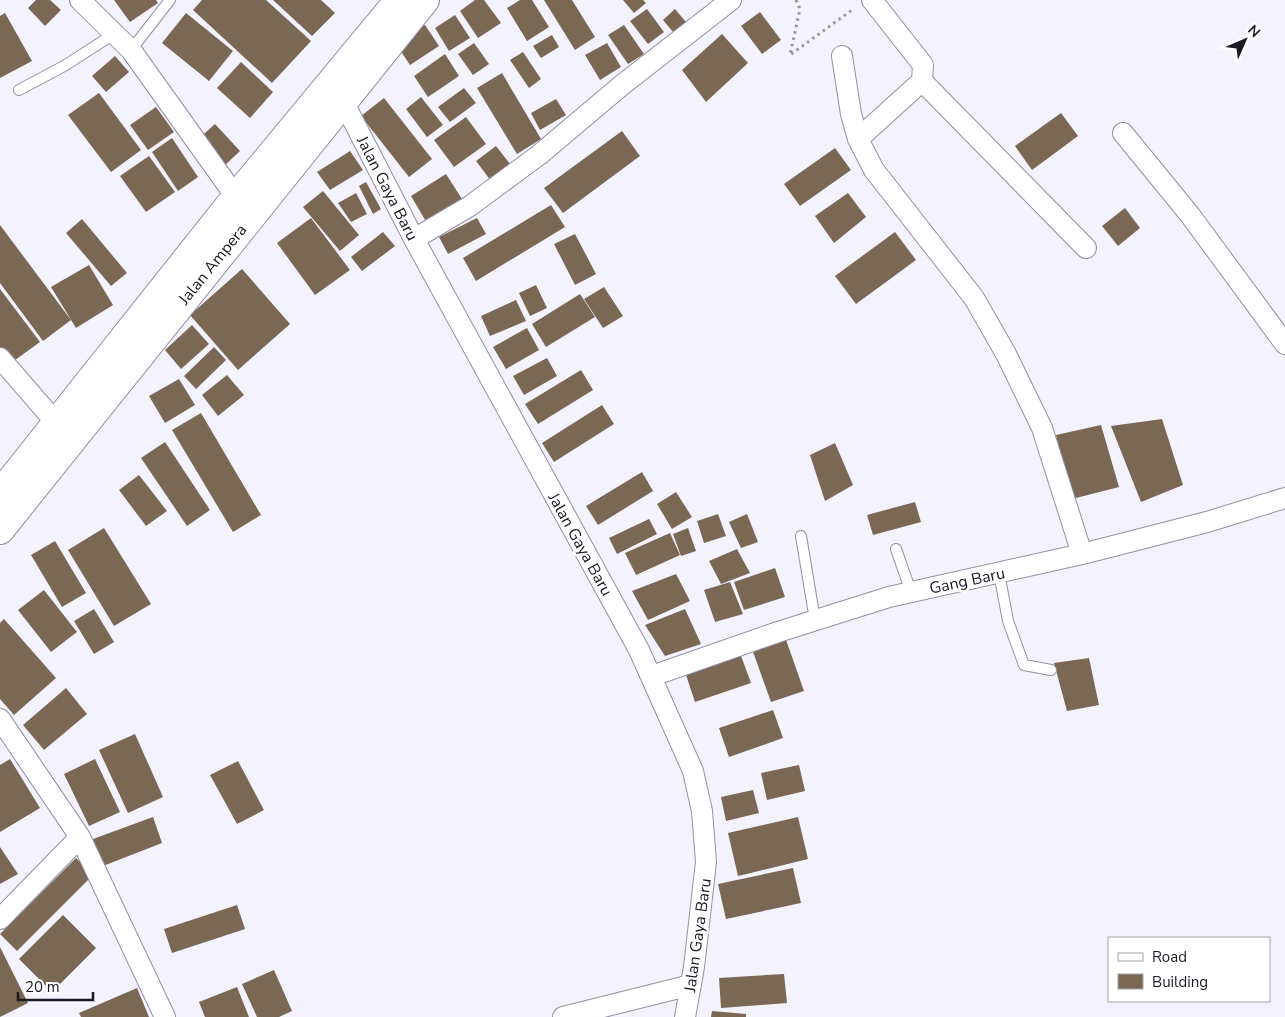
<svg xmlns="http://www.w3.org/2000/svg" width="1285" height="1017" font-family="'Nunito Sans',sans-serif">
	<rect width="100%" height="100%" fill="#f4f2fc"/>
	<!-- building -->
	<path fill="#7a6855" d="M 36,0 L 50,0 L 61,10 L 45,26 L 28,8 Z
		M 114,0 L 156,0 L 158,3 L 130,22 Z
		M 202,0 L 266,0 L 311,41 L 272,83 L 193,10 Z
		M 273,0 L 321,0 L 335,13 L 312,36 Z
		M 475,0 L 484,0 L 501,23 L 478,38 L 460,11 Z
		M 520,0 L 532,0 L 549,27 L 527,41 L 507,8 Z
		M 544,0 L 572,0 L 595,37 L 575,50 Z
		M 623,0 L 643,0 L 646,3 L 634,13 Z
		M 647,9 L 664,32 L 648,44 L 630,21 Z
		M 675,9 L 691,28 L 678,38 L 663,20 Z
		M 760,12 L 781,40 L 762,54 L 741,26 Z
		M 5,13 L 32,61 L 0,78 L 0,16 Z
		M 186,13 L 233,51 L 209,81 L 162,43 Z
		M 455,15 L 470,38 L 449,51 L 435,28 Z
		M 425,25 L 439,46 L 410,65 L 396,44 Z
		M 624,25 L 644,54 L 628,64 L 608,35 Z
		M 722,34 L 748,63 L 706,102 L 682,70 Z
		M 552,35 L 559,47 L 541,58 L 533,46 Z
		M 474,43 L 489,64 L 473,75 L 458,54 Z
		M 607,43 L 621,67 L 600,80 L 585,55 Z
		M 523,52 L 541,79 L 529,88 L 510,60 Z
		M 445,54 L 459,76 L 428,97 L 414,76 Z
		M 115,56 L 129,72 L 106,92 L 92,76 Z
		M 241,62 L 273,92 L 250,118 L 217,88 Z
		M 502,73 L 541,139 L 517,154 L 477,88 Z
		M 464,88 L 476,103 L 450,122 L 438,107 Z
		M 99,93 L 141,150 L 111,172 L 68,115 Z
		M 421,97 L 443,125 L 427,137 L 406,109 Z
		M 384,98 L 432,159 L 409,177 L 361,116 Z
		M 556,99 L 566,115 L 540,130 L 531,113 Z
		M 156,107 L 174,132 L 148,150 L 130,125 Z
		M 1061,113 L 1078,136 L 1032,170 L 1015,146 Z
		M 466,117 L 486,144 L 454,167 L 434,140 Z
		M 215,124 L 240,151 L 222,168 L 196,141 Z
		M 622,131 L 640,156 L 563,213 L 544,188 Z
		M 172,138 L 198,177 L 178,191 L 152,152 Z
		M 496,146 L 514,169 L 494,185 L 476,161 Z
		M 835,148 L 851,170 L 800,206 L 784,184 Z
		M 350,151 L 363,170 L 330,190 L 317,172 Z
		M 149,156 L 175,192 L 146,212 L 120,176 Z
		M 446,174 L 464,202 L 428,225 L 411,196 Z
		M 366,182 L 381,209 L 373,214 L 359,186 Z
		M 323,191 L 359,235 L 340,251 L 303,207 Z
		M 356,193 L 367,214 L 351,222 L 338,203 Z
		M 848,193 L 866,217 L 834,243 L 815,216 Z
		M 551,205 L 565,227 L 476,281 L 463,258 Z
		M 1125,208 L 1140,228 L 1118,246 L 1102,226 Z
		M 311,218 L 350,270 L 315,295 L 277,243 Z
		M 477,218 L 486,234 L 448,254 L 439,237 Z
		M 82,219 L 127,273 L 111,286 L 66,233 Z
		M 0,225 L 71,320 L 43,341 L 0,283 Z
		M 383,232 L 395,246 L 362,271 L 351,257 Z
		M 895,232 L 916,260 L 856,304 L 835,276 Z
		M 575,234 L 596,274 L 575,285 L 554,244 Z
		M 89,265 L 113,305 L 76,328 L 51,287 Z
		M 242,269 L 290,324 L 238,370 L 190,315 Z
		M 536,285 L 547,308 L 530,316 L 519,293 Z
		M 604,287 L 623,316 L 603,328 L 584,299 Z
		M 0,289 L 40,342 L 11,363 L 0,349 Z
		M 580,294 L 595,317 L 546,347 L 532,324 Z
		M 516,300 L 526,321 L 490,336 L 481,316 Z
		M 192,325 L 209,344 L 181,369 L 165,350 Z
		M 527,328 L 539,350 L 506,369 L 493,347 Z
		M 214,347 L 226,360 L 196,389 L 184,376 Z
		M 547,358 L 557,376 L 524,395 L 513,376 Z
		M 581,370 L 593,390 L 538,424 L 525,404 Z
		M 227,375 L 244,395 L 218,416 L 202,395 Z
		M 179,379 L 195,405 L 165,423 L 149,396 Z
		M 602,405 L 614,424 L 554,462 L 542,443 Z
		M 201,413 L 261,515 L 233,532 L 172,430 Z
		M 1162,419 L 1183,485 L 1141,502 L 1111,426 Z
		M 1101,425 L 1119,487 L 1072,499 L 1056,435 Z
		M 165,442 L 210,510 L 187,526 L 141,458 Z
		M 835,443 L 853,485 L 825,501 L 810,455 Z
		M 642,472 L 653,491 L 598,525 L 586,506 Z
		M 139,475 L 167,511 L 146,526 L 119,490 Z
		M 676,492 L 692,517 L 672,529 L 657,504 Z
		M 915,502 L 921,522 L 873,535 L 867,515 Z
		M 718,514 L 726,536 L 704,543 L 697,521 Z
		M 747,514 L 758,542 L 741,548 L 729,522 Z
		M 649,519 L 657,534 L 617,554 L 609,538 Z
		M 104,528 L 151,604 L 114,626 L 68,550 Z
		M 688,528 L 696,551 L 681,556 L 673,534 Z
		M 670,533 L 680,555 L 636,575 L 625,553 Z
		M 55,541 L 86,593 L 62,607 L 31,555 Z
		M 737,549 L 750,573 L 721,584 L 709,561 Z
		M 775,568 L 785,597 L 744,610 L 734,582 Z
		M 676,574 L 690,601 L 648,620 L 632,591 Z
		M 730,582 L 743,614 L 715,622 L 704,590 Z
		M 44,590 L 77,632 L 51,652 L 18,610 Z
		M 94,609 L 114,642 L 94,654 L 74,621 Z
		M 685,609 L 701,644 L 665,656 L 645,625 Z
		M 4,619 L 56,678 L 14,715 L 0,699 L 0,623 Z
		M 785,637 L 804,691 L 771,702 L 752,649 Z
		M 740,653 L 751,683 L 695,702 L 685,672 Z
		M 1089,658 L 1099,705 L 1067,711 L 1054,663 Z
		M 66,688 L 87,714 L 44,750 L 23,725 Z
		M 773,710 L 783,738 L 729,757 L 719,728 Z
		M 135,734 L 163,797 L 128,813 L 99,750 Z
		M 10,759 L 40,808 L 0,832 L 0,765 Z
		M 95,759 L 120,812 L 89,826 L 64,774 Z
		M 238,761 L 264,810 L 237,824 L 210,775 Z
		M 799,765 L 805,791 L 767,800 L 761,773 Z
		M 753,790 L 759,813 L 726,821 L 721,797 Z
		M 153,817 L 162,843 L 103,866 L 93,839 Z
		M 798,817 L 808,859 L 738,876 L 728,833 Z
		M 0,847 L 18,874 L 0,884 Z
		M 76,858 L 93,875 L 17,951 L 0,934 Z
		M 793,868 L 801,903 L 726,919 L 718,884 Z
		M 237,905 L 245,929 L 172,953 L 164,929 Z
		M 63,915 L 96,948 L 52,992 L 19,959 Z
		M 0,947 L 28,1003 L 0,1017 Z
		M 274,970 L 292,1011 L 279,1017 L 257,1017 L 242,984 Z
		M 784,974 L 787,1003 L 721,1008 L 719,978 Z
		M 237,987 L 249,1017 L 205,1017 L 199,1002 Z
		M 137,988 L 149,1017 L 81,1017 L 79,1013 Z
		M 712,1011 L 746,1014 L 746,1017 L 711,1017 Z"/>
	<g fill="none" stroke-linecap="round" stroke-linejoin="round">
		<defs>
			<path id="lane" d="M 131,50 L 170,0
				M 19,90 L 64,66 L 114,34
				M 801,536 L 815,620
				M 896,549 L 911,592
				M 999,573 L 1008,621 L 1024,665 L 1051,670"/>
			<path id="street" d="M 80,0 L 131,50 L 236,197
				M 872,0 L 923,65 L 922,81
				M 842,56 L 851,114 L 858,139 L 874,170 L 974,298 L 1006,354 L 1042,428 L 1082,554
				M 343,101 L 414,239 L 639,650 L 693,771 L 702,811 L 706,862 L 694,967 L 685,1017
				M 1123,133 L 1190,215 L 1285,344
				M 858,139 L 922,81 L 1086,248
				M 414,239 L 470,206 L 539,155 L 622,85 L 731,0
				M 0,358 L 64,432
				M 652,676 L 778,632 L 889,597 L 1082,554 L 1207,522 L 1285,498
				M 0,719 L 80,837 L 165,1017
				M 0,919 L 80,837
				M 563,1017 L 691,985"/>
			<path id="primary" d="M 0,494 L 236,197 L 399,0
				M 0,530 L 425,0"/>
		</defs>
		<!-- lane casing -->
		<use href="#lane" stroke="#948ea6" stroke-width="12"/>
		<!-- street casing -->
		<use href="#street" stroke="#948ea6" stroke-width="22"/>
		<!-- primary casing -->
		<use href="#primary" stroke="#948ea6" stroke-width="30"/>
		<!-- path -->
		<path stroke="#9996a0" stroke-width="3" stroke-dasharray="2.5 4" stroke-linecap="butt" d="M 796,0 L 800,9 L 790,55 L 852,10"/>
		<!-- lane -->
		<use href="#lane" stroke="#fff" stroke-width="10"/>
		<!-- street -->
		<use href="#street" stroke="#fff" stroke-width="20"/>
		<!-- primary -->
		<use href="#primary" stroke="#fff" stroke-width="28"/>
	</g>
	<g text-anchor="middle" stroke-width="5" stroke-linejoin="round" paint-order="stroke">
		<!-- street labels -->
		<g font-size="16" fill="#1b1822" stroke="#fff">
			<text transform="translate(388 188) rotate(63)" y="6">Jalan Gaya Baru</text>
			<text transform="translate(212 264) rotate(-51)" y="6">Jalan Ampera</text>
			<text transform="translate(581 544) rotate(61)" y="6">Jalan Gaya Baru</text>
			<text transform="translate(967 580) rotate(-12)" y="6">Gang Baru</text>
			<text transform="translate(697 935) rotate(-82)" y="6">Jalan Gaya Baru</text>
		</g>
	</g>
	<!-- legend -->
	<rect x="1108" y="937" width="162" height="65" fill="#ffffff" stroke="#a4a3a7"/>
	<rect x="1118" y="953" width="25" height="8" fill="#ffffff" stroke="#a4a3a7"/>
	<text x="1152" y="962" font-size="15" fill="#1b1822">Road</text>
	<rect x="1118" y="974" width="25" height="15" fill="#7a6855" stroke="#a4a3a7"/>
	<text x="1152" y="987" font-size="15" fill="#1b1822">Building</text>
	<!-- north arrow -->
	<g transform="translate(1245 40) rotate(45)" stroke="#ffffff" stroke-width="4" paint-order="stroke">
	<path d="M0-4L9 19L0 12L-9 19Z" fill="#1b1822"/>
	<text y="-8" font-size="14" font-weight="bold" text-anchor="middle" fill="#1b1822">N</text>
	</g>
	<!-- scale -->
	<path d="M18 992v8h75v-8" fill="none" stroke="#1b1822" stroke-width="2.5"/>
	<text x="25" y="992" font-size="15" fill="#1b1822" stroke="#ffffff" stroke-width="4" paint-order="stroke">20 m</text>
</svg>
